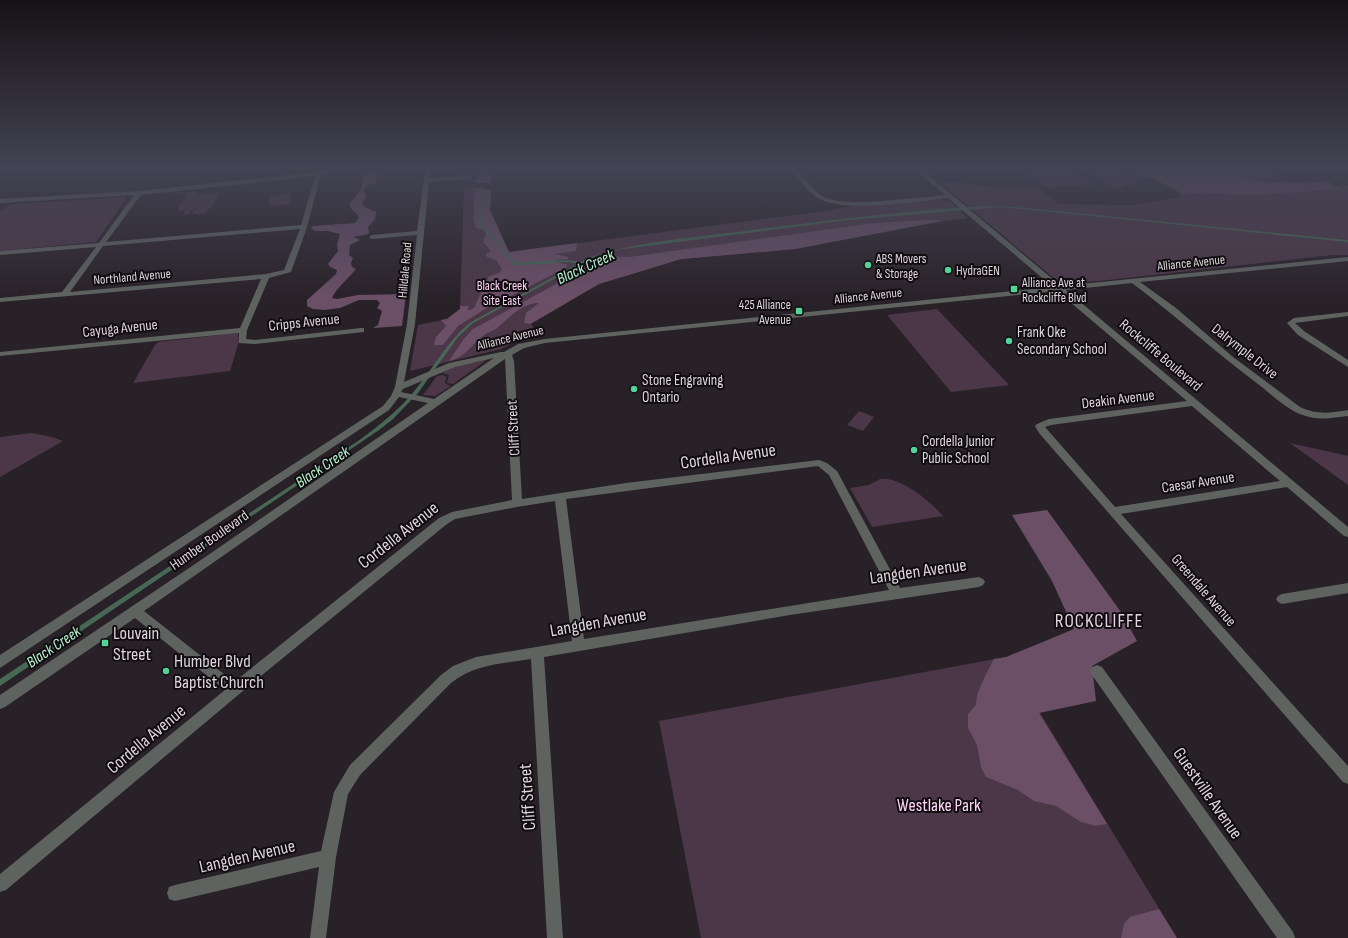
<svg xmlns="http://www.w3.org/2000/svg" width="1348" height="938" font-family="'Sofia Sans Condensed',sans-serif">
	<rect width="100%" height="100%" fill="#292128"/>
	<!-- green -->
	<path fill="#4b3748" d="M 0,169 L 74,169 L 0,174 Z
		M 1021,169 L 1068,169 L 1092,184 L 1047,188 Z
		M 1097,169 L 1106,169 L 1136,177 L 1140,180 L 1117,189 L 1096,178 L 1094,171 Z
		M 1184,169 L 1261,169 L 1291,183 L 1328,182 L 1335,186 L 1348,185 L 1348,255 L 1333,255 L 1099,281 L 1069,283 L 1063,283 L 1056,280 L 937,180 L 999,188 L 1038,188 L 1059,204 L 1132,205 L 1180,197 L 1181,193 L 1155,179 Z
		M 464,187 L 491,190 L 490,210 L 509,252 L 818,212 L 852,206 L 938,199 L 950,202 L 968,218 L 922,224 L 795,249 L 681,259 L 599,284 L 531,324 L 537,333 L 536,337 L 519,340 L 501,349 L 410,371 L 418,325 L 447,319 L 460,309 Z
		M 198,191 L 197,195 L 219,193 L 212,206 L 204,214 L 193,214 L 192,211 L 202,206 L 210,205 C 202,206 196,207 190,211 L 190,214 L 183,215 L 185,210 L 177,211 L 187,193 L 173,194 L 175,193 Z
		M 291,193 L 290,198 L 291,204 L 271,206 L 269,203 L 270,198 L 276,195 Z
		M 127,197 L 96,242 L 0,251 L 0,212 L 11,204 Z
		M 937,309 L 1009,385 L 951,392 L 887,315 Z
		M 238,333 L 239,341 L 230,371 L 133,383 L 155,345 L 158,342 Z
		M 487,360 L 453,384 L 447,383 L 449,375 L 442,373 L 456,366 Z
		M 442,375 L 447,377 L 445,382 L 446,384 L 451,386 L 435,396 L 423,395 L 437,376 Z
		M 859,411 L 874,417 L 863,431 L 847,425 Z
		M 32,433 L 52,437 L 63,441 L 0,477 L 0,437 Z
		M 1290,443 L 1348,456 L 1348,485 Z
		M 880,479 C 900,476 930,501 943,516 L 872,527 L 850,488 L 869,485 Z
		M 1006,657 L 1177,938 L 701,938 L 659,721 Z"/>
	<!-- forest -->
	<path fill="#6a4f67" d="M 478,169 L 490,169 L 491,183 L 475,183 Z
		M 1114,169 L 1210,169 L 1268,183 L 1328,182 L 1341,189 L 1261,195 L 1181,193 L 1155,179 Z
		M 365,172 L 377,172 L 376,178 L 377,179 L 374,184 L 368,185 L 364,189 L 366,197 L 362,202 L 363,206 L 376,212 L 375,219 L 368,227 L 369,233 C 364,236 359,235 354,237 L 360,240 L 350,245 L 349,255 L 353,258 L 351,263 L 352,267 L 356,269 C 348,279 337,287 332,298 L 337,299 L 358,295 L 406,294 L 402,326 L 373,328 L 378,325 L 382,311 L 377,308 L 380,303 L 377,300 L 359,300 L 340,308 L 325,310 L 313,309 L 307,306 L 307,300 L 336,274 L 337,270 L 330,267 L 328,264 L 338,251 L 337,244 L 340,234 L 328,231 L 315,231 L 311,228 L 313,226 L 355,223 L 359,217 C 356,212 351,210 349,204 C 353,200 361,191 362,184 C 363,179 361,176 365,172 Z
		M 474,188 L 491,190 L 490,210 L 509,252 L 577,243 L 576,251 L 555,254 L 568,257 L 568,259 L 557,260 L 553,262 L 565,264 L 567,264 L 567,267 L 509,297 L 498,301 L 458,326 L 443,345 L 434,345 L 436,337 L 446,326 L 441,320 L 447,319 L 460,309 L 460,306 L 469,306 L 467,310 L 470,310 L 474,308 L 489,276 L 499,273 L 502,269 L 496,260 L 487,257 L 486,254 L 491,251 L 483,242 L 486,235 L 484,230 L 476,228 L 474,220 Z
		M 927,220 L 943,221 L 795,249 L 681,259 L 599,284 L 530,324 L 524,323 L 526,313 L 539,303 C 522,303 509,318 497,328 C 493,331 487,332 483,336 C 470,346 466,357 449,361 L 463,340 L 473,329 L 547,289 L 586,266 L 610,256 L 629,257 L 874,223 Z
		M 1047,510 L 1121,612 L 1137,641 L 1092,666 L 1096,701 L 1039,713 L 1107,824 L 1096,826 L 1081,822 L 1056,806 L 1034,801 L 1018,790 L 986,777 L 981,767 L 977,745 L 968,728 L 968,714 L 976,705 L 977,695 L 985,676 L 994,659 L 1006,657 L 1074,629 L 1052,581 L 1012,515 Z
		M 1159,909 L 1177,938 L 1121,938 L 1124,924 L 1130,917 Z"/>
	<!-- water -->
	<path fill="#466855" d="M 987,206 L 1016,207 L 1348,240 L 1348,242 L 1001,207 L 849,220 L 623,249 L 607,253 L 574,268 L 473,323 L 458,337 L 418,393 L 393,419 L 379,430 L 0,686 L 0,679 L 361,439 C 381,424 400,409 416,389 C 433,368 450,338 471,322 L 588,258 C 636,242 687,238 737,232 C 820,221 903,211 987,206 Z"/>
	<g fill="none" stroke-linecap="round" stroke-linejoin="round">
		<!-- stream-far1 -->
		<path stroke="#466855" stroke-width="2" d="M 482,169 L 484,182
			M 483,188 L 479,194 L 483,200 L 478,214 L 482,217 L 479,223 L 492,237 L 501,243 L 501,249 L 515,263
			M 535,263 L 567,261 L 580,263"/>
		<!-- stream -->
		<path stroke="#466855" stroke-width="2.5" d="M 514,262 L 516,264 L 552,262
			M 573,262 L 581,263"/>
		<!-- minor -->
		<path fill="#5e6360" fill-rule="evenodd" d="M 333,169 L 343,169 L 321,175 L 306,230 L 291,272 L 269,278 L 247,330 L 246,339 L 255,340 L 361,328 L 364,328 L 364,332 L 255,344 L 239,343 L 239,333 L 0,356 L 0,352 L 240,328 L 261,279 L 0,302 L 0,298 L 62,292 L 96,247 L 0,255 L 0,251 L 99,243 L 134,195 L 0,203 L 0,199 L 139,191 L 318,172 ZM 315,176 L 301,225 L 106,242 L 141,195 ZM 300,229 L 284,270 L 266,274 L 70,292 L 103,246 Z
			M 791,169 L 797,169 C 805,178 812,189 822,196 C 844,209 917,197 945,195 L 915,169 L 921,169 L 1061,286 L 1348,257 L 1348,261 L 1140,282 L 1176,308 L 1233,357 L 1300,407 C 1317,415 1331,413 1348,410 L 1348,416 C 1332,418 1316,421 1300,414 C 1285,408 1271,394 1258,384 C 1215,352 1175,315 1132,283 L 1066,290 L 1348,527 L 1348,537 L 1344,536 L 1287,487 L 1121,514 L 1348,766 L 1348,784 L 1343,782 L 1039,433 L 1035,426 L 1037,424 L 1049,419 L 1187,401 L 1057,291 L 545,343 L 524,348 L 512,355 L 514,361 L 522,499 L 626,483 L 819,460 L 827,463 L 837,471 L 900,588 L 979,577 L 983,579 L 985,582 L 983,585 L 979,587 L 790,615 L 544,657 L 563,938 L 547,938 L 531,659 C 501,664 475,664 451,683 L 360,775 L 348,794 L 336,857 L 326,938 L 310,938 L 319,867 L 175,901 L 169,899 L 167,893 L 169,887 L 175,885 L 321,851 L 334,792 L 350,765 L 441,675 L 453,666 L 476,657 L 572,641 L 555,501 L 517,507 L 455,519 L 447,524 L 256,680 L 6,890 L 0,892 L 0,874 L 225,690 L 135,618 L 5,707 L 0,709 L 0,695 L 198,562 L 428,403 L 399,397 L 389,410 L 0,668 L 0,655 L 383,406 L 391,396 L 395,387 L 407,324 L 417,235 L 372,239 L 369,237 L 372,235 L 417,231 L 425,170 L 430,171 L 429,178 L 470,175 L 473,177 L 470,179 L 429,182 L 415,324 L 404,382 L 449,363 L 501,352 L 504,352 L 518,344 L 545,339 L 1053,287 L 948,198 C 918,201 843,214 818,198 C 807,191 799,179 791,169 ZM 494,358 L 434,399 L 401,392 L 403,389 L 455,367 ZM 505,359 L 512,500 L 452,512 L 439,518 L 234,682 L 144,611 ZM 1192,406 L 1280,481 L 1115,507 L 1045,427 L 1051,425 ZM 818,466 L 829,475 L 889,590 L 584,639 L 566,499 Z
			M 1348,312 L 1348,316 L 1295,323 L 1304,331 L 1348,360 L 1348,367 L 1298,335 L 1287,323 L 1294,318 Z
			M 1348,583 L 1348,593 L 1282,604 L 1278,602 L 1276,599 L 1278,596 L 1282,594 Z
			M 1097,665 L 1102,667 L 1293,932 L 1295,938 L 1277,938 L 1092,675 L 1090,671 L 1092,667 Z"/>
	</g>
	<!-- sky -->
	<linearGradient id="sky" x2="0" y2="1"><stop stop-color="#171216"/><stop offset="0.56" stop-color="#434353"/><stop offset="1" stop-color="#434353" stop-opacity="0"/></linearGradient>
	<rect width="1348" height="300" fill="url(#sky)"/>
	<!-- markers -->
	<g fill="#52d397" stroke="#100c0f" stroke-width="1.5">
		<circle cx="868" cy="265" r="4"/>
		<circle cx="948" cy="270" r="4"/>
		<rect x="1010" y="285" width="8" height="8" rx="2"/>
		<rect x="795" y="307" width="8" height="8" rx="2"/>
		<circle cx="1009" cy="341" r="4"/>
		<circle cx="634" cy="389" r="4"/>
		<circle cx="914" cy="450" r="4"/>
		<rect x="101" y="639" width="8" height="8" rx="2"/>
		<circle cx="166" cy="671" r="4"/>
	</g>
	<g text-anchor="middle" stroke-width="4" stroke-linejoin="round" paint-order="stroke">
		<!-- far-poi labels -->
		<g font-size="13" fill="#ddd7dc" stroke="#100c0f" text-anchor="start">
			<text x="876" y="263">ABS Movers<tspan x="876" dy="15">&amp; Storage</tspan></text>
			<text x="956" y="275">HydraGEN</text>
			<text x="1022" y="287">Alliance Ave at<tspan x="1022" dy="15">Rockcliffe Blvd</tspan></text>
			<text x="791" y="309" text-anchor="end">425 Alliance<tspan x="791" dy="15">Avenue</tspan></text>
		</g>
		<!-- far-street labels -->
		<g font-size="13" fill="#ddd7dc" stroke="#100c0f">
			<text transform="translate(1191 262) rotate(-6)" y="5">Alliance Avenue</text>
			<text transform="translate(404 270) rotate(-85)" y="5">Hilldale Road</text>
			<text transform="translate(132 276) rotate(-5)" y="5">Northland Avenue</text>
			<text transform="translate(868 295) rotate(-6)" y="5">Alliance Avenue</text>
			<text transform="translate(510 337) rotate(-14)" y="5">Alliance Avenue</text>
		</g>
		<!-- far-park labels -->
		<g font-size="13" fill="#fed5f8" stroke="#100c0f">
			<text x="502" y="290">Black Creek<tspan x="502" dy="15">Site East</tspan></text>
		</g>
		<!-- street labels -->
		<g font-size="15" fill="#ddd7dc" stroke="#100c0f">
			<text transform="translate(304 322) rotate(-6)" y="5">Cripps Avenue</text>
			<text transform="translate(120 328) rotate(-6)" y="5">Cayuga Avenue</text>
			<text transform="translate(1245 351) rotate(38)" y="5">Dalrymple Drive</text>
			<text transform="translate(1161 355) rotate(40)" y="5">Rockcliffe Boulevard</text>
			<text transform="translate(1118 399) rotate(-7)" y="5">Deakin Avenue</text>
			<text transform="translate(513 428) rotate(-93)" y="5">Cliff Street</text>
			<text transform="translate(1198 482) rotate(-9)" y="5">Caesar Avenue</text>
			<text transform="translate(209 540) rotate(-35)" y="5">Humber Boulevard</text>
			<text transform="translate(1204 590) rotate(49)" y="5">Greendale Avenue</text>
		</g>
		<!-- poi labels -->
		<g font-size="15" fill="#ddd7dc" stroke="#100c0f" text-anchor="start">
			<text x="1017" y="337">Frank Oke<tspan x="1017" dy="17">Secondary School</tspan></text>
			<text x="642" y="385">Stone Engraving<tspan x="642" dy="17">Ontario</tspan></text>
			<text x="922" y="446">Cordella Junior<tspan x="922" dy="17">Public School</tspan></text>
		</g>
		<!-- water labels -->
		<g font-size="16" font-style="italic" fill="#b5f4d0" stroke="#100c0f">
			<text transform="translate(585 266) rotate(-25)" y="6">Black Creek</text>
			<text transform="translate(322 466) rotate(-34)" y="6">Black Creek</text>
			<text transform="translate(53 646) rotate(-34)" y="6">Black Creek</text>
		</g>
		<!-- near-street labels -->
		<g font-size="18" fill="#ddd7dc" stroke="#100c0f">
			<text transform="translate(728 456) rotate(-8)" y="6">Cordella Avenue</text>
			<text transform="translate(398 535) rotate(-38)" y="6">Cordella Avenue</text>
			<text transform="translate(918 571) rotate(-8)" y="6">Langden Avenue</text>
			<text transform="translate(598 622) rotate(-10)" y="6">Langden Avenue</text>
			<text transform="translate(146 739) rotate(-40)" y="6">Cordella Avenue</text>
			<text transform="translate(1208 793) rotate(55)" y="6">Guestville Avenue</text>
			<text transform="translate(527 797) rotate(-94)" y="6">Cliff Street</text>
			<text transform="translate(247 856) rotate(-13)" y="6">Langden Avenue</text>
		</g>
		<!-- near-poi labels -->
		<g font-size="18" fill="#ddd7dc" stroke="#100c0f" text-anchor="start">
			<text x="113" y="639">Louvain<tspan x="113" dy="21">Street</tspan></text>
			<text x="174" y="667">Humber Blvd<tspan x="174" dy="21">Baptist Church</tspan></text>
		</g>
		<!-- near-park labels -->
		<g font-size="18" fill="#fed5f8" stroke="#100c0f">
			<text x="939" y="811">Westlake Park</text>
		</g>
		<!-- near-neighbourhood labels -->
		<g font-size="19" letter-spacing="1" fill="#e0d5df" stroke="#100c0f">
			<text x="1099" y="627">ROCKCLIFFE</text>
		</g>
	</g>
</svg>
